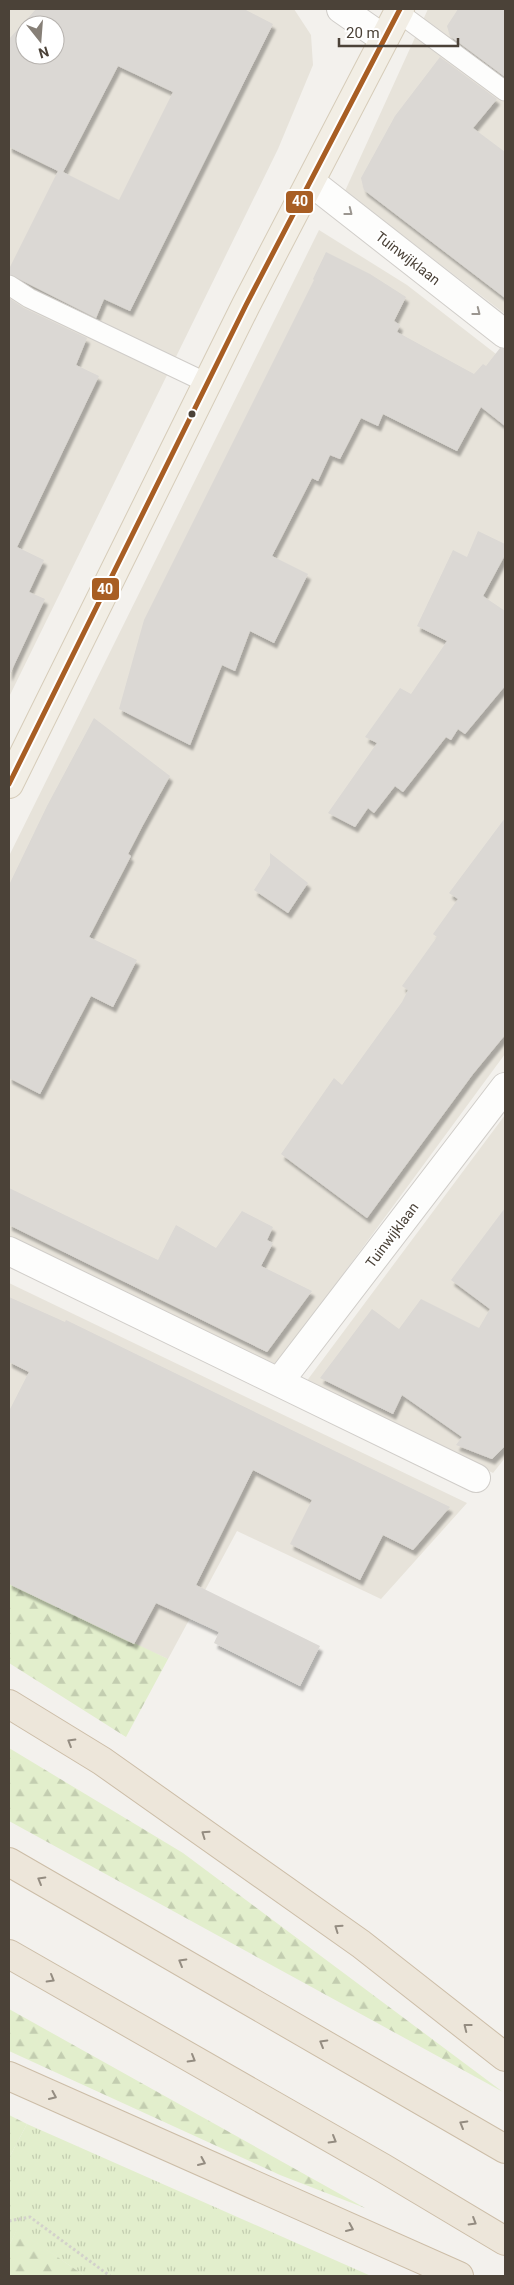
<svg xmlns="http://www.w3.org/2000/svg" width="514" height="2285" font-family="Roboto,sans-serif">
	<defs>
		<pattern id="grass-tufts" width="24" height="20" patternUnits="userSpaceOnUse" patternTransform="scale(1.25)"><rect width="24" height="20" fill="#e2eecc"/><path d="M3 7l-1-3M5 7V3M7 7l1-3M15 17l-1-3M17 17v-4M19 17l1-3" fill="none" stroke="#c3cdb0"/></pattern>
		<pattern id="forest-firs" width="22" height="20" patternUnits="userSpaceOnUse" patternTransform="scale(1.25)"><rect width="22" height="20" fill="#e2eecc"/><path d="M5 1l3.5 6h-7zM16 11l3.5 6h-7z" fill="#c3cdb0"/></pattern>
		<filter id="shadow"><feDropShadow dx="3" dy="5.5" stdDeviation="1" flood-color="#0004"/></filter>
	</defs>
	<rect width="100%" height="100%" fill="#f3f1ed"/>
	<!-- residential -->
	<path fill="#e7e3da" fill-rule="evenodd" d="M 9,9 L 294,9 L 311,35 L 313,65 L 278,149 L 9,697 ZM 25,25 L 55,25 L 55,55 L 25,55 Z
		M 428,9 L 505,9 L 505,314 L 345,191 Z
		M 319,230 L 407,285 L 505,361 L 505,1054 L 274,1368 L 9,1238 L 9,856 Z
		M 505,1115 L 505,1458 L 493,1473 L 306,1382 Z
		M 9,1283 L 467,1503 L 381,1599 L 237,1531 L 168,1659 L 134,1644 L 9,1584 Z"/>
	<!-- grass -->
	<path fill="url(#grass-tufts)" d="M 27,2124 L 371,2276 L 85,2276 L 17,2230 L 9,2246 L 9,2158 Z"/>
	<!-- forest -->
	<path fill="url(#forest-firs)" d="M 9,1584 L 168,1659 L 126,1737 L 9,1663 Z
		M 9,1748 L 183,1853 L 503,2092 L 9,1821 Z
		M 9,2009 L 365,2208 L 280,2175 L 9,2051 Z
		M 9,2115 L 27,2124 L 9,2158 Z
		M 17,2229 L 85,2276 L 9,2276 L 9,2246 Z"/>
	<!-- building -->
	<path fill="#dbd8d4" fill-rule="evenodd" filter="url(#shadow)" d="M 36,9 L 244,9 L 273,24 L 130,311 L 104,299 L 96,318 L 9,274 L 9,269 L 58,171 L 9,147 L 9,39 ZM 25,25 L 55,25 L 55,55 L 25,55 ZM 118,66 L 173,92 L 119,200 L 63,172 Z
		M 458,9 L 505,9 L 505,77 L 450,36 L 447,26 Z
		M 440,57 L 497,99 L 473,128 L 505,152 L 505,298 L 364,190 L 361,178 L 395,116 Z
		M 326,252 L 370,274 L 406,297 L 394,321 L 400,325 L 397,332 L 474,374 L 483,364 L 486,366 L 500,348 L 505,349 L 505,426 L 481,407 L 457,451 L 383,414 L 378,426 L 361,418 L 340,459 L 330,455 L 318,481 L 312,478 L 272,556 L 308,574 L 274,643 L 250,631 L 235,671 L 222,665 L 190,745 L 119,709 L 144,620 L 314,280 L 313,279 Z
		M 9,298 L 24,308 L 87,338 L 76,365 L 99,376 L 17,547 L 44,560 L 29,592 L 45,599 L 9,676 Z
		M 478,531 L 505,544 L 505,555 L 483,596 L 505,611 L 505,686 L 465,734 L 458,729 L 451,740 L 446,737 L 403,792 L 395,786 L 374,813 L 368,808 L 355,827 L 328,813 L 377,743 L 365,737 L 400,688 L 411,694 L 447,641 L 417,626 L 453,550 L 467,557 Z
		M 94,718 L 170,776 L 143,825 L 128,854 L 131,856 L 89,937 L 137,960 L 113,1007 L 91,996 L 40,1094 L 9,1078 L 9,885 L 47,806 Z
		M 505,818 L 505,1035 L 473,1074 L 367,1218 L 281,1154 L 334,1078 L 342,1085 L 402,1002 L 408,990 L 402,986 L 437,937 L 433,934 L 458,899 L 449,893 Z
		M 270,853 L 308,883 L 288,913 L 254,890 L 270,865 Z
		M 9,1188 L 158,1260 L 176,1225 L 216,1248 L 242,1211 L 273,1227 L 267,1240 L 273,1243 L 261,1266 L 312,1291 L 267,1352 L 9,1225 Z
		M 505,1208 L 505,1446 L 492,1459 L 456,1445 L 462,1437 L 402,1395 L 393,1414 L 320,1378 L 372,1309 L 399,1329 L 421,1299 L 479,1328 L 490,1309 L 451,1280 Z
		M 9,1297 L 65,1322 L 66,1320 L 450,1507 L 413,1550 L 383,1535 L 360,1580 L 290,1544 L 312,1500 L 253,1470 L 196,1585 L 320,1646 L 300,1686 L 214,1643 L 219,1632 L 156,1603 L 134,1644 L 9,1584 L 9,1411 L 29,1372 L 9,1362 Z"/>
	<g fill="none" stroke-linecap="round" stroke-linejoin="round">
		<defs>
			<path id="service" d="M 398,12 L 505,91
				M 9,285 L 29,298 L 207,383"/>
			<path id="minor" d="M 341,9 L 384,39
				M 311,182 L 505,334
				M 9,1251 L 476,1478
				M 279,1382 L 505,1087"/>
			<path id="primary" d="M 9,784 L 246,305 L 400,9"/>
			<path id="motorway" d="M 9,1704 L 102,1761 L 361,1944 L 505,2057
				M 9,1862 L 505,2149
				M 9,1954 L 383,2168 L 505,2241
				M 9,2076 L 459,2276"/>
		</defs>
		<!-- service casing -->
		<use href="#service" stroke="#d0cdc9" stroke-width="21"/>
		<!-- minor casing -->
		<use href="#minor" stroke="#d0cdc9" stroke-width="30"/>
		<!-- primary casing -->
		<use href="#primary" stroke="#d6ccb9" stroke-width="30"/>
		<!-- motorway casing -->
		<use href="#motorway" stroke="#ccbda7" stroke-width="30"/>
		<!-- path -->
		<path stroke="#d3d1cb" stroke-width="3" stroke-dasharray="2.5 2.5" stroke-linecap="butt" d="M 9,2221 L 30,2217 L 110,2276"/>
		<!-- service -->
		<use href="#service" stroke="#fdfdfc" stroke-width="19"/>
		<!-- minor -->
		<use href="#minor" stroke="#fdfdfc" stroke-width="28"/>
		<!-- primary -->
		<use href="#primary" stroke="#f2eee5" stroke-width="28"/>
		<!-- motorway -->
		<use href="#motorway" stroke="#ede6da" stroke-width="28"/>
		<defs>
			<path id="bus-1" d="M 9,784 L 246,305 L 400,9"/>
		</defs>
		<!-- bus-1 casing -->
		<use href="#bus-1" stroke="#fff" stroke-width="9"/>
		<!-- bus-1 -->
		<use href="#bus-1" stroke="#a85e24" stroke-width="5"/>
	</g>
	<!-- one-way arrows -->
	<defs><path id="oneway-chevron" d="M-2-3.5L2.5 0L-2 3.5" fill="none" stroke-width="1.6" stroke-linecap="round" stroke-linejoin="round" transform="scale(1.25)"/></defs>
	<g stroke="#9b9690">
		<use href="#oneway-chevron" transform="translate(349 212) rotate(38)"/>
		<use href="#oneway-chevron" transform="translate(477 312) rotate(38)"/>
	</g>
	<g stroke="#948c81">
		<use href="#oneway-chevron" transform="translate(71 1742) rotate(-149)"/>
		<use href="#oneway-chevron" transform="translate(205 1834) rotate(-145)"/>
		<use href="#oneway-chevron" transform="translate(41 1880) rotate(-150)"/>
		<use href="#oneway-chevron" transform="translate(338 1928) rotate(-145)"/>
		<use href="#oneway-chevron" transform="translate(182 1962) rotate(-150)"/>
		<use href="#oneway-chevron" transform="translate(51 1979) rotate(30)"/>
		<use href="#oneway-chevron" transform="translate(467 2027) rotate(-142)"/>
		<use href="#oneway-chevron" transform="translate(323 2043) rotate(-150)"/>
		<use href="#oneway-chevron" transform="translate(192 2059) rotate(30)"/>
		<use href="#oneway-chevron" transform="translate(53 2096) rotate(24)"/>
		<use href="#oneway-chevron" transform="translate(463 2124) rotate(-150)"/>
		<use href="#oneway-chevron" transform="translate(333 2140) rotate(30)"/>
		<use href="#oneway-chevron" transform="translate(202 2162) rotate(24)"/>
		<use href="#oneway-chevron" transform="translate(473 2222) rotate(31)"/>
		<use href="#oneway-chevron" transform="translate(350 2228) rotate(24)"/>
	</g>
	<!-- markers -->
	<circle fill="#4b4238" stroke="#fff" stroke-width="2" cx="192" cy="414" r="4.5"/>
	<g text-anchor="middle" stroke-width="4" stroke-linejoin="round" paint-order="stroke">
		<!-- street labels -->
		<g font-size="14" fill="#4b4238" stroke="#fff">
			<text transform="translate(408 258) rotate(38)" y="5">Tuinwijklaan</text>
			<text transform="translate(392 1235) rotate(-53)" y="5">Tuinwijklaan</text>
		</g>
	</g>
	<g stroke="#fff" stroke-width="2">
		<rect x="285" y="190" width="29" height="24" rx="5" fill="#a85e24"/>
		<rect x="91" y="577" width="29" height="24" rx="5" fill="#a85e24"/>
	</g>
	<g font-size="14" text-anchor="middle" font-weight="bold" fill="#fff">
		<text x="300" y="206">40</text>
		<text x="105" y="594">40</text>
	</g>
	<!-- border -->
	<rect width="514" height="2285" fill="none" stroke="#4b4238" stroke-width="20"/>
	<!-- north arrow -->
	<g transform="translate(40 40) rotate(163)"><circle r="24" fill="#ffffff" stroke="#b7b3af"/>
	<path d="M0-4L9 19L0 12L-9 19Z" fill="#867f77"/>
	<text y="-8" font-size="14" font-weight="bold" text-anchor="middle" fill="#4b4238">N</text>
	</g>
	<!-- scale -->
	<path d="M339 38v8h119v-8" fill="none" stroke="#4b4238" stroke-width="2.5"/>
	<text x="346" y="38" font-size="15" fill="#4b4238" stroke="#ffffff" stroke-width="4" paint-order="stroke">20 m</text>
</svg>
